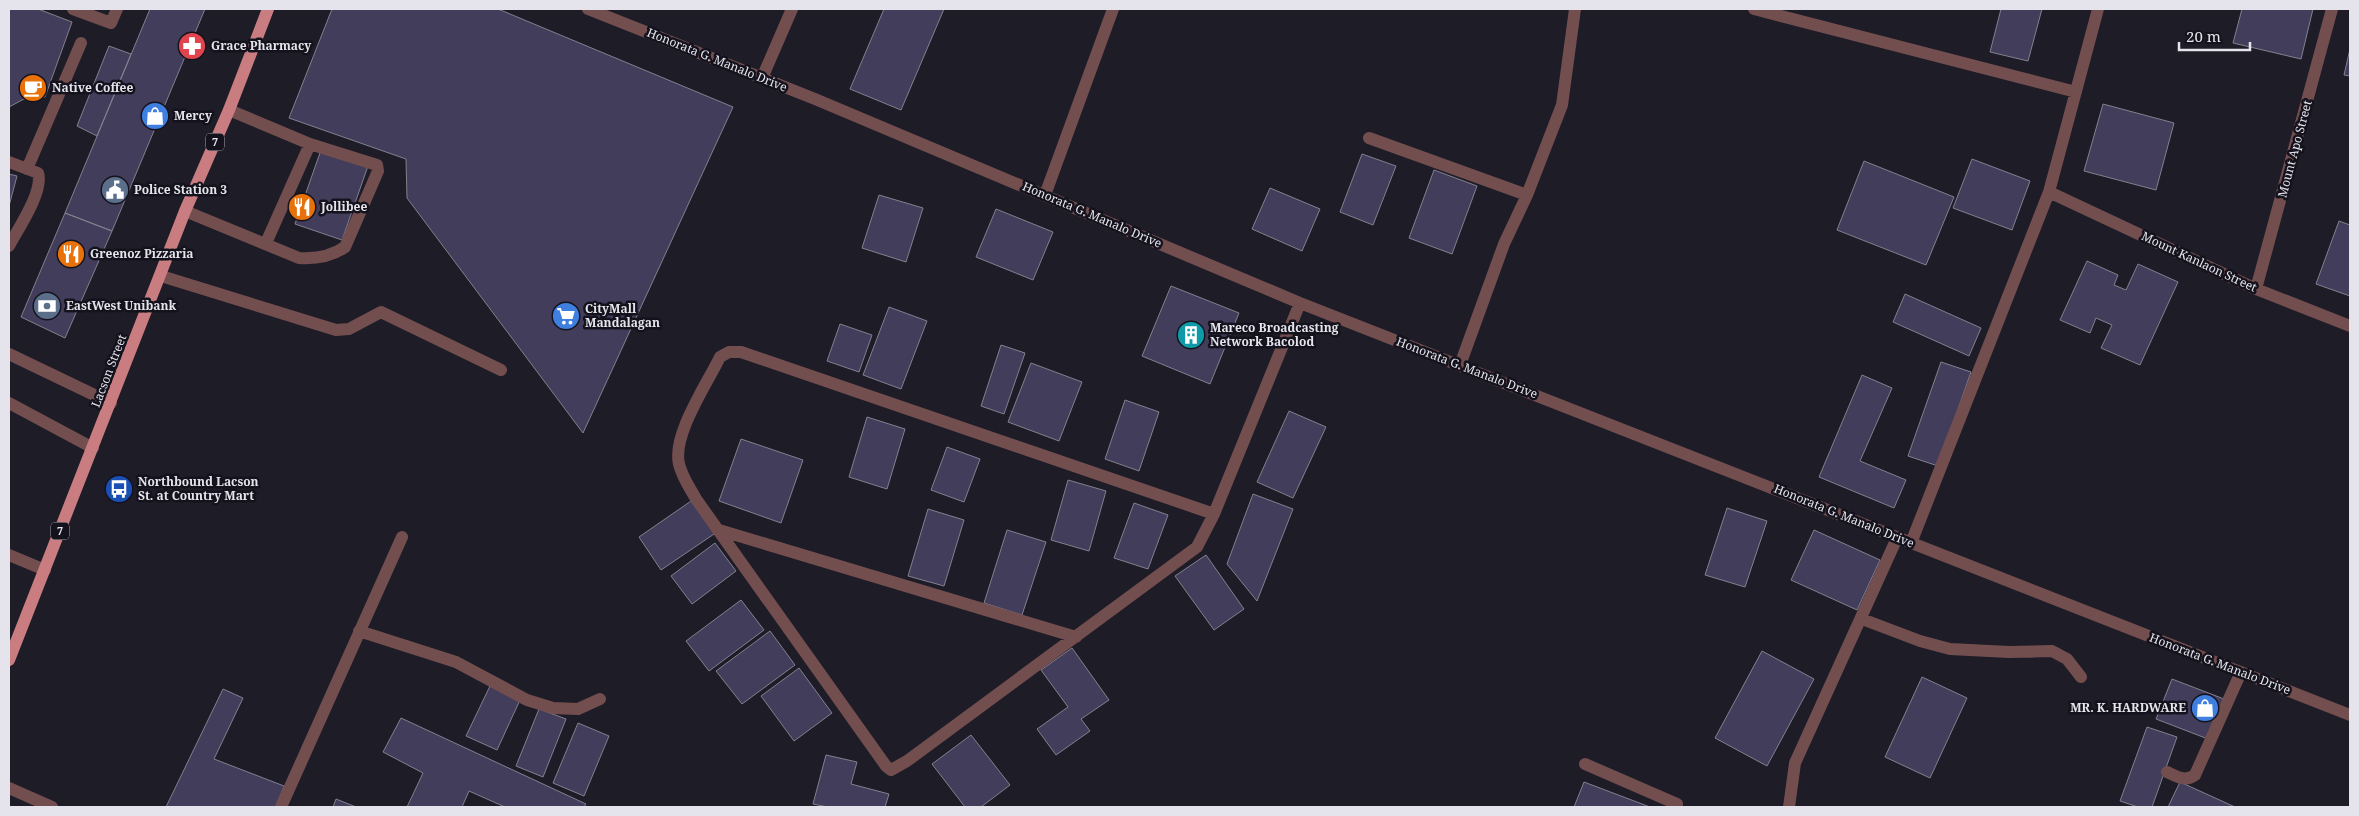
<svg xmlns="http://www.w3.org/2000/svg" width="2359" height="816" font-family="'Noto Serif',serif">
	<rect width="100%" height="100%" fill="#1d1c27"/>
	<!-- building -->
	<path fill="#433d5c" stroke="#83818e" d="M 9,9 L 38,9 L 72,22 L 45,97 L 24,99 L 9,107 Z
		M 150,9 L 205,9 L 112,231 L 65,213 Z
		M 332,9 L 498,9 L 733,107 L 583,433 L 407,198 L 406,159 L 289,118 Z
		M 884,9 L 944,9 L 901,110 L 850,89 Z
		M 2001,9 L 2042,9 L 2028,61 L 1990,52 Z
		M 2242,9 L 2313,9 L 2301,59 L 2233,43 Z
		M 109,46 L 131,54 L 97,136 L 77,126 Z
		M 2350,49 L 2350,76 L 2344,75 Z
		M 2103,104 L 2174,123 L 2156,190 L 2084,171 Z
		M 321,150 L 368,166 L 342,240 L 295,224 Z
		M 1362,154 L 1396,166 L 1373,225 L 1340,212 Z
		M 1972,159 L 2030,181 L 2012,230 L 1953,208 Z
		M 1864,161 L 1954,197 L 1926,265 L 1837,230 Z
		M 1434,170 L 1477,186 L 1452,254 L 1409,238 Z
		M 9,174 L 17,176 L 9,206 Z
		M 1270,188 L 1320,209 L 1302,251 L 1252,229 Z
		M 879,195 L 923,208 L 906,262 L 862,248 Z
		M 996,209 L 1053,232 L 1033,280 L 976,257 Z
		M 65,213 L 112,231 L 65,338 L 21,317 Z
		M 2339,221 L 2350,225 L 2350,296 L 2316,284 Z
		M 2087,261 L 2118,275 L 2114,285 L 2126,290 L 2138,264 L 2178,282 L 2140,365 L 2101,348 L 2112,325 L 2096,318 L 2090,333 L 2060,320 Z
		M 1171,286 L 1239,313 L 1210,384 L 1142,356 Z
		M 1905,294 L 1981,328 L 1969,356 L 1893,322 Z
		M 889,307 L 927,321 L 901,389 L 863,375 Z
		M 840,324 L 872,335 L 859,372 L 827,361 Z
		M 1001,345 L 1025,353 L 1004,414 L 981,406 Z
		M 1941,362 L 1971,372 L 1938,466 L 1908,456 Z
		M 1031,363 L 1082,382 L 1059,441 L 1008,422 Z
		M 1862,375 L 1892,388 L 1860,461 L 1906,480 L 1894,508 L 1819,477 Z
		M 1125,400 L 1159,412 L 1139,471 L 1105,459 Z
		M 1289,411 L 1326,427 L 1293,498 L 1257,482 Z
		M 867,417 L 905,429 L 887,489 L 849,477 Z
		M 741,439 L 803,460 L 781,523 L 719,501 Z
		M 947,447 L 980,459 L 964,502 L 931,490 Z
		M 1068,480 L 1106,491 L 1089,551 L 1051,540 Z
		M 1253,494 L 1293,509 L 1257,601 L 1227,564 Z
		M 694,499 L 717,532 L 661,570 L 639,537 Z
		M 1134,503 L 1168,515 L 1148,569 L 1114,558 Z
		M 1727,508 L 1767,521 L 1745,587 L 1705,575 Z
		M 928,509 L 964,520 L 944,586 L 908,576 Z
		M 1007,530 L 1046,542 L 1022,615 L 984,603 Z
		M 1814,530 L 1880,560 L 1857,610 L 1791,580 Z
		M 715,543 L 736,571 L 692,604 L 671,576 Z
		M 1206,555 L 1244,609 L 1214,630 L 1175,576 Z
		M 741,600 L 764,630 L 709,671 L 686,641 Z
		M 770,631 L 795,665 L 742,704 L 716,671 Z
		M 1072,648 L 1109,700 L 1081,719 L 1090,731 L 1056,755 L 1037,729 L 1068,707 L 1041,670 Z
		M 1762,651 L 1814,679 L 1767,766 L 1715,738 Z
		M 799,668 L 832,713 L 794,741 L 761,696 Z
		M 1922,677 L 1967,698 L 1930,778 L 1885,757 Z
		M 2172,679 L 2224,699 L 2208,739 L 2156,719 Z
		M 490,686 L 520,700 L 497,750 L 466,736 Z
		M 223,689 L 243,698 L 214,759 L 284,786 L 276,807 L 166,807 Z
		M 539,709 L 566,719 L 543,777 L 516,766 Z
		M 401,718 L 586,804 L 584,807 L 505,807 L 469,791 L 462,807 L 407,807 L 423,773 L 383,752 Z
		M 578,723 L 609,736 L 584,796 L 553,783 Z
		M 2147,727 L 2177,737 L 2152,807 L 2138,807 L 2120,801 Z
		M 971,735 L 1010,785 L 981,807 L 965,807 L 932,764 Z
		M 826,755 L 857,762 L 851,784 L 889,794 L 885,807 L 828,807 L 813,804 Z
		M 1584,782 L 1650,807 L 1574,807 Z
		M 2180,782 L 2235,807 L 2168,807 Z
		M 336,799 L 356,807 L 333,807 Z"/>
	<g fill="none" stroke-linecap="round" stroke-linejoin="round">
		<!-- minor -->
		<path stroke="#734e4f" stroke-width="12" d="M 73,9 L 111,23 L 117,9
			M 588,9 L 815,99 L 1300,303 L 2350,715
			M 1754,9 L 2076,92
			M 762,78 L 792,9
			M 1369,138 L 1527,195
			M 9,162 L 38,173 C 44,191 18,229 9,246
			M 27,169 L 81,43
			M 2049,192 L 2256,289 L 2350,326
			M 1045,195 L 1113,9
			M 185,211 L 299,258 C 316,259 331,257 345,247 L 378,171 L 377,165 L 310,144 L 229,110
			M 266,243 L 310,144
			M 161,276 L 336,330 L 349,329 L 381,312 L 501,370
			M 2256,289 L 2332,9
			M 9,354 L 111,403
			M 1460,365 L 1504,244 L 1527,195 L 1562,105 L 1575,9
			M 9,403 L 93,448
			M 1214,514 L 741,352 L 729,352 L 720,357 C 707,384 672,435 679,464 C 682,477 690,488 696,499 L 886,766 L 891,770 L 907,761 L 1197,547 L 1214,514 L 1300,303
			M 719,530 L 1076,637
			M 1911,543 L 2049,192 L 2098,9
			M 9,555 L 45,570
			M 1862,619 L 1920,641 L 1950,649 L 2009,652 L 2052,651 L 2067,659 L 2081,677
			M 359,631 L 456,662 L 527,700 L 553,708 L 578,709 L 600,699
			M 1585,764 L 1677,804 L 1677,807
			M 2167,772 C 2178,777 2185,782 2195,775 L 2241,672
			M 9,788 L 52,807
			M 281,807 L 402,537
			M 1789,807 L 1795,763 L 1897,538"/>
		<!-- major -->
		<path stroke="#c97d80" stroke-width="12" d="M 9,660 L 185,211 L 229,110 L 268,9"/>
	</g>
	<!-- icons -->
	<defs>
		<symbol id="pharmacy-disc" viewBox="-11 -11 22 22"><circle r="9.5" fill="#e0444e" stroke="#14131d"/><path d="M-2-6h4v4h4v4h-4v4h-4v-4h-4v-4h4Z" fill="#fff"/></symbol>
		<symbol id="cafe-disc" viewBox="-11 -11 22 22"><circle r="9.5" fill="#e8710a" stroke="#14131d"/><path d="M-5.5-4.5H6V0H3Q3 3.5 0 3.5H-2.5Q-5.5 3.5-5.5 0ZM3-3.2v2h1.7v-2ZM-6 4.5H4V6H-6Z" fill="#fff"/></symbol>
		<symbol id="shop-disc" viewBox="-11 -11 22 22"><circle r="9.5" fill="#3f7fe0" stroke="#14131d"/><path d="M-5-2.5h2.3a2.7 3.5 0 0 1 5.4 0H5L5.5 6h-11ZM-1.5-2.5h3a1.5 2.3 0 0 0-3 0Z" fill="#fff"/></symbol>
		<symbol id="civic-disc" viewBox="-11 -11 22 22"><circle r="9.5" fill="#5c6f8a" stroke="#14131d"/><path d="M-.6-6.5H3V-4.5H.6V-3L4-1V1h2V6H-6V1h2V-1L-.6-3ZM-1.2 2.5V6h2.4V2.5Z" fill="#fff"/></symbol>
		<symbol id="restaurant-disc" viewBox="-11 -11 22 22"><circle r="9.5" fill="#e8710a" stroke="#14131d"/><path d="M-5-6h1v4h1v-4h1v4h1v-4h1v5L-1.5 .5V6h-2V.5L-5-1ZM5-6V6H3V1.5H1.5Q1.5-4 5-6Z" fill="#fff"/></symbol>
		<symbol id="bank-disc" viewBox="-11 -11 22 22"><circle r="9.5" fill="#5c6f8a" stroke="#14131d"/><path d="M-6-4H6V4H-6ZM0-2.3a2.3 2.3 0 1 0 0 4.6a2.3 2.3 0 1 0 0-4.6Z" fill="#fff"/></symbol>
		<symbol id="supermarket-disc" viewBox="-11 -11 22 22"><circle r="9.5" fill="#3f7fe0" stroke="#14131d"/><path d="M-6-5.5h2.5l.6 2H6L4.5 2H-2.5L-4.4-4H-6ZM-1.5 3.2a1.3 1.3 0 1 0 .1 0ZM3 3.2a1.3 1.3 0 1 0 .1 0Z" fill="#fff"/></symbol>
		<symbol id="building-disc" viewBox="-11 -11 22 22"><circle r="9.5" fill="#0f9aa8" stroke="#14131d"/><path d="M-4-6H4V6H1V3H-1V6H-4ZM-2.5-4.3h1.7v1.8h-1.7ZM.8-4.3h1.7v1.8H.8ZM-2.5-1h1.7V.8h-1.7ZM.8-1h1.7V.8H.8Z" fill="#fff"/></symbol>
		<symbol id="bus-disc" viewBox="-11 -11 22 22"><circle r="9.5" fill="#1a4fb4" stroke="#14131d"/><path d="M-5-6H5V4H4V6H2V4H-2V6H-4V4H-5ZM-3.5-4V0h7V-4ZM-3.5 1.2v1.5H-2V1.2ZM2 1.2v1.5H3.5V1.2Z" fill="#fff"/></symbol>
	</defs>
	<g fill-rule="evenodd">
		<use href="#pharmacy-disc" x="176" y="30" width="32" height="32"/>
		<use href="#cafe-disc" x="17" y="72" width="32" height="32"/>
		<use href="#shop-disc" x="139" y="100" width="32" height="32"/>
		<use href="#civic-disc" x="99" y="174" width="32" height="32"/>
		<use href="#restaurant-disc" x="286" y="191" width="32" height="32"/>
		<use href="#restaurant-disc" x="55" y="238" width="32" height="32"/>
		<use href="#bank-disc" x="31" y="290" width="32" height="32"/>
		<use href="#supermarket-disc" x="550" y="300" width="32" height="32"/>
		<use href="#building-disc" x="1175" y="319" width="32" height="32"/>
		<use href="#bus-disc" x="103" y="473" width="32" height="32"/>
		<use href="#shop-disc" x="2189" y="692" width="32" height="32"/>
	</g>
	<g text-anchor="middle" stroke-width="5" stroke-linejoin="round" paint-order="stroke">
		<!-- shield labels -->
		<g fill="#14131d" stroke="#a6a5ae" stroke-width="1">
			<rect x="206" y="133.5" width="18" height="17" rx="4"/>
			<rect x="51" y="522.5" width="18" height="17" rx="4"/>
		</g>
		<g font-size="11" font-weight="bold" fill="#e5e4ec">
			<text x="215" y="146">7</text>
			<text x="60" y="535">7</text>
		</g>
		<!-- poi labels -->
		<g font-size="12" font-weight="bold" fill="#e5e4ec" stroke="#14131d" text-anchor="start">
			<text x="211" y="50">Grace Pharmacy</text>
			<text x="52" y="92">Native Coffee</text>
			<text x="174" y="120">Mercy</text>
			<text x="134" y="194">Police Station 3</text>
			<text x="321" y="211">Jollibee</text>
			<text x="90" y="258">Greenoz Pizzaria</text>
			<text x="66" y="310">EastWest Unibank</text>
			<text x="585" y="313">CityMall<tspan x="585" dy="14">Mandalagan</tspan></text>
			<text x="1210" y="332">Mareco Broadcasting<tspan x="1210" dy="14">Network Bacolod</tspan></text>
			<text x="138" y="486">Northbound Lacson<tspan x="138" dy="14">St. at Country Mart</tspan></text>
			<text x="2186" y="712" text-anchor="end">MR. K. HARDWARE</text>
		</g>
		<!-- street labels -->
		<g font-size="12" fill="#e5e4ec" stroke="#14131d">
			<text transform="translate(717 60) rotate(22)" y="4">Honorata G. Manalo Drive</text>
			<text transform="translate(2295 149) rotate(-75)" y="4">Mount Apo Street</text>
			<text transform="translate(1092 215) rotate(23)" y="4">Honorata G. Manalo Drive</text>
			<text transform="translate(2199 262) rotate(25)" y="4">Mount Kanlaon Street</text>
			<text transform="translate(1467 368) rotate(21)" y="4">Honorata G. Manalo Drive</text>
			<text transform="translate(109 371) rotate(-69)" y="4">Lacson Street</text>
			<text transform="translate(1844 516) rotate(22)" y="4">Honorata G. Manalo Drive</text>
			<text transform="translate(2220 664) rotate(21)" y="4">Honorata G. Manalo Drive</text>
		</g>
	</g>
	<!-- border -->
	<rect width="2359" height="816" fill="none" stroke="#e5e4ec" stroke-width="20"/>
	<!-- scale -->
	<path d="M2179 42v8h71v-8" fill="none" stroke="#e5e4ec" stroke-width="2.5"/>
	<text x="2186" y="42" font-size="15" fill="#e5e4ec" stroke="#14131d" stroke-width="4" paint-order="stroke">20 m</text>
</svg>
